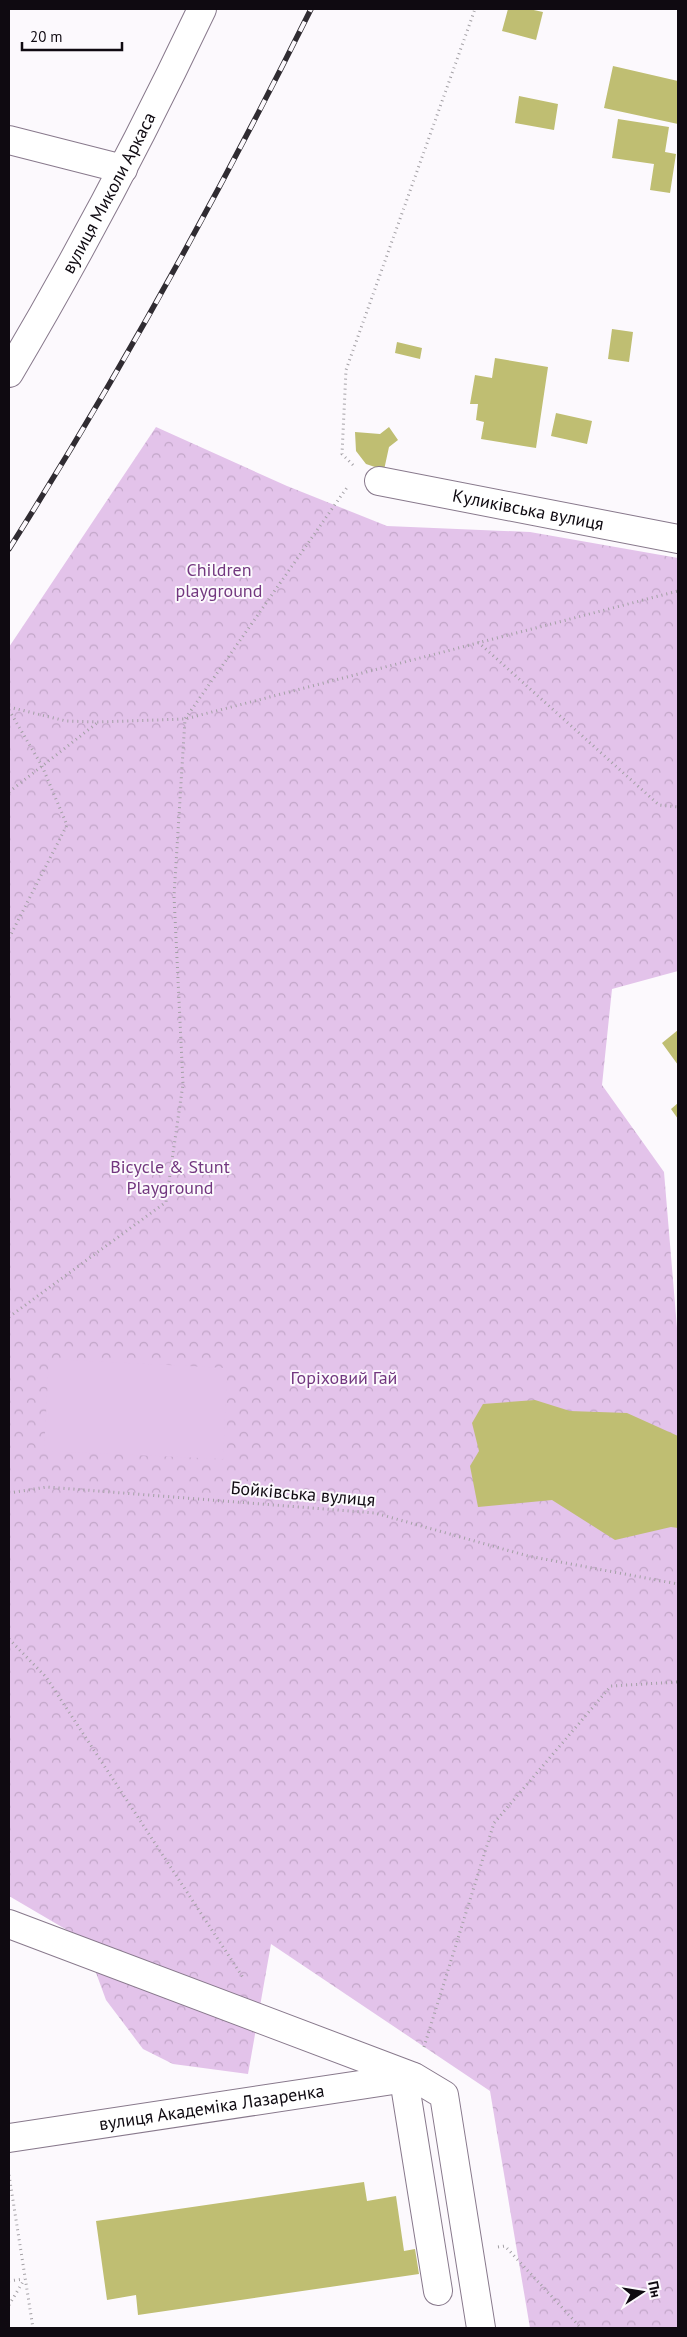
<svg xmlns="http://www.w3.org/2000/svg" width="687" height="2337" font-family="'PT Sans',sans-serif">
	<defs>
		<pattern id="park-crowns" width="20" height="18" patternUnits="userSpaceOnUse" patternTransform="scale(1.25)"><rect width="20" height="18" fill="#e3c3ea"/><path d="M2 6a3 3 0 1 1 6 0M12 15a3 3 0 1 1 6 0" fill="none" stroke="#c2a6c8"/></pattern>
	</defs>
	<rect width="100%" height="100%" fill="#fcf9fd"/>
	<!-- park -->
	<path fill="url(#park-crowns)" d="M 156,427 L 287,486 L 387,526 L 530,532 L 678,558 L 678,971 L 612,989 L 602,1085 L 664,1172 L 678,1340 L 678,2328 L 530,2328 L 490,2091 L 271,1944 L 248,2074 L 173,2064 L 143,2049 L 106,2000 L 84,1940 L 9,1896 L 9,647 Z"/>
	<!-- pitch -->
	<path fill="#e3c3ea" d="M 49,1359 L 227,1368 L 223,1459 L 44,1451 Z"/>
	<!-- building -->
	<path fill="#bfbe72" d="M 508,9 L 529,9 L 543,12 L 536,40 L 502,31 Z
		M 613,66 L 678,81 L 678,124 L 604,108 Z
		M 519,96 L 558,104 L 554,130 L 515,123 Z
		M 618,119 L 669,127 L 665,152 L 676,154 L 670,193 L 650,190 L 654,164 L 612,158 Z
		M 612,329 L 633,332 L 629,362 L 608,359 Z
		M 397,342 L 422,348 L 420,359 L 395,353 Z
		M 495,358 L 548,367 L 536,448 L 481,439 L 484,422 L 476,420 L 478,404 L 470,404 L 475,375 L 492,378 Z
		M 556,413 L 592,421 L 587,444 L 551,436 Z
		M 389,427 L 398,440 L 389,447 L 384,470 L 366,464 L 356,451 L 355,432 L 380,434 Z
		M 678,1030 L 678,1065 L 662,1043 Z
		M 678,1103 L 678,1119 L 671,1109 Z
		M 535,1400 L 570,1411 L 627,1413 L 678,1436 L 678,1528 L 671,1527 L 615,1540 L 552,1500 L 478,1507 L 470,1466 L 479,1451 L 472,1423 L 483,1404 Z
		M 364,2182 L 367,2201 L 396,2196 L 404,2251 L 415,2249 L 419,2274 L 138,2315 L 136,2295 L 107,2300 L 96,2221 Z"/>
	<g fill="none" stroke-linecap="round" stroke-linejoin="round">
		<defs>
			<g id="minor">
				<path d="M 9,140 L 123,169"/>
				<path id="s1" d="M 9,373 C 79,255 143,133 202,9"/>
				<path id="s2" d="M 379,481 L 678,539"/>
				<path d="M 9,1924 L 414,2077 L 444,2095 L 481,2328"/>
				<path d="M 404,2079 L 438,2291"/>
				<path id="s3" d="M 9,2138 L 413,2077"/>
			</g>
		</defs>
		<!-- minor casing -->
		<use href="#minor" stroke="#88798c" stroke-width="30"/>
		<!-- path -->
		<path stroke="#a3a0a5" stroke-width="3" stroke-dasharray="1 4" stroke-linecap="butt" d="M 353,465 L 342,454 L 346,370 L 475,9
			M 478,642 L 659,805 L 678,807
			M 9,707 L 66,721 L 98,722 L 185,719 L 678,591
			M 9,710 L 42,766 L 67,825 L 9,938
			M 9,792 L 97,723
			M 9,1317 L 166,1202 L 183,1084 L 174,896 L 185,719 L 348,486
			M 9,1493 L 47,1487 L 375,1513 L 528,1556 L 678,1584
			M 9,1639 L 46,1677 L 244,1979
			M 424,2047 L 494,1823 L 611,1686 L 678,1682
			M 9,2175 L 33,2328
			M 498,2247 L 505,2246 L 581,2328
			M 9,2281 L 24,2279
			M 9,2305 L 24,2280"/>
		<!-- minor -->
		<use href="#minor" stroke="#fff" stroke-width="28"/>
		<defs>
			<path id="rail" d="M 9,549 C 120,374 219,194 311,9"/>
		</defs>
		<!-- rail casing -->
		<use href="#rail" stroke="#302c32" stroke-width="5.5"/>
		<!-- rail -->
		<use href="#rail" stroke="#fcf9fd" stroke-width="4" stroke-dasharray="11" stroke-linecap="butt"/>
	</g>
	<g text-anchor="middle" stroke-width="4" stroke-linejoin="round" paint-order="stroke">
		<!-- street labels -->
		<g font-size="18" fill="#0f0a11" stroke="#fcf9fd">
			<text dy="6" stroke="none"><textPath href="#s1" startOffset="206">вулиця Миколи Аркаса</textPath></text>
			<text dy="6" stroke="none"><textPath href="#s2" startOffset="152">Куликівська вулиця</textPath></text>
			<text transform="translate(303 1494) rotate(5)" y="6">Бойківська вулиця</text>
			<text dy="6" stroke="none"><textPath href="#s3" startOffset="205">вулиця Академіка Лазаренка</textPath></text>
		</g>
		<!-- park labels -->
		<g font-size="18" fill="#72377f" stroke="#fcf9fd">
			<text x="219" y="576">Children<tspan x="219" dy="21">playground</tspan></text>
			<text x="170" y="1173">Bicycle &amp; Stunt<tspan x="170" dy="21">Playground</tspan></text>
			<text x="344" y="1384">Горіховий Гай</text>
		</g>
	</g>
	<!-- border -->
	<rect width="687" height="2337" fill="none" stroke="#0f0a11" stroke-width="20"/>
	<!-- north arrow -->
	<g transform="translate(642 2292) rotate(78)" stroke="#fcf9fd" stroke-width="4" paint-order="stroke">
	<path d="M0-4L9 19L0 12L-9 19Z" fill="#0f0a11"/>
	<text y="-8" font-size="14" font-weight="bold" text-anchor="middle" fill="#0f0a11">Пн</text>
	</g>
	<!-- scale -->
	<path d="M22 42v8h100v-8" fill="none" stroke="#0f0a11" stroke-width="2.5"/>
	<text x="30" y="42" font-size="15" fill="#0f0a11" stroke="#fcf9fd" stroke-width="4" paint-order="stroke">20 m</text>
</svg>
